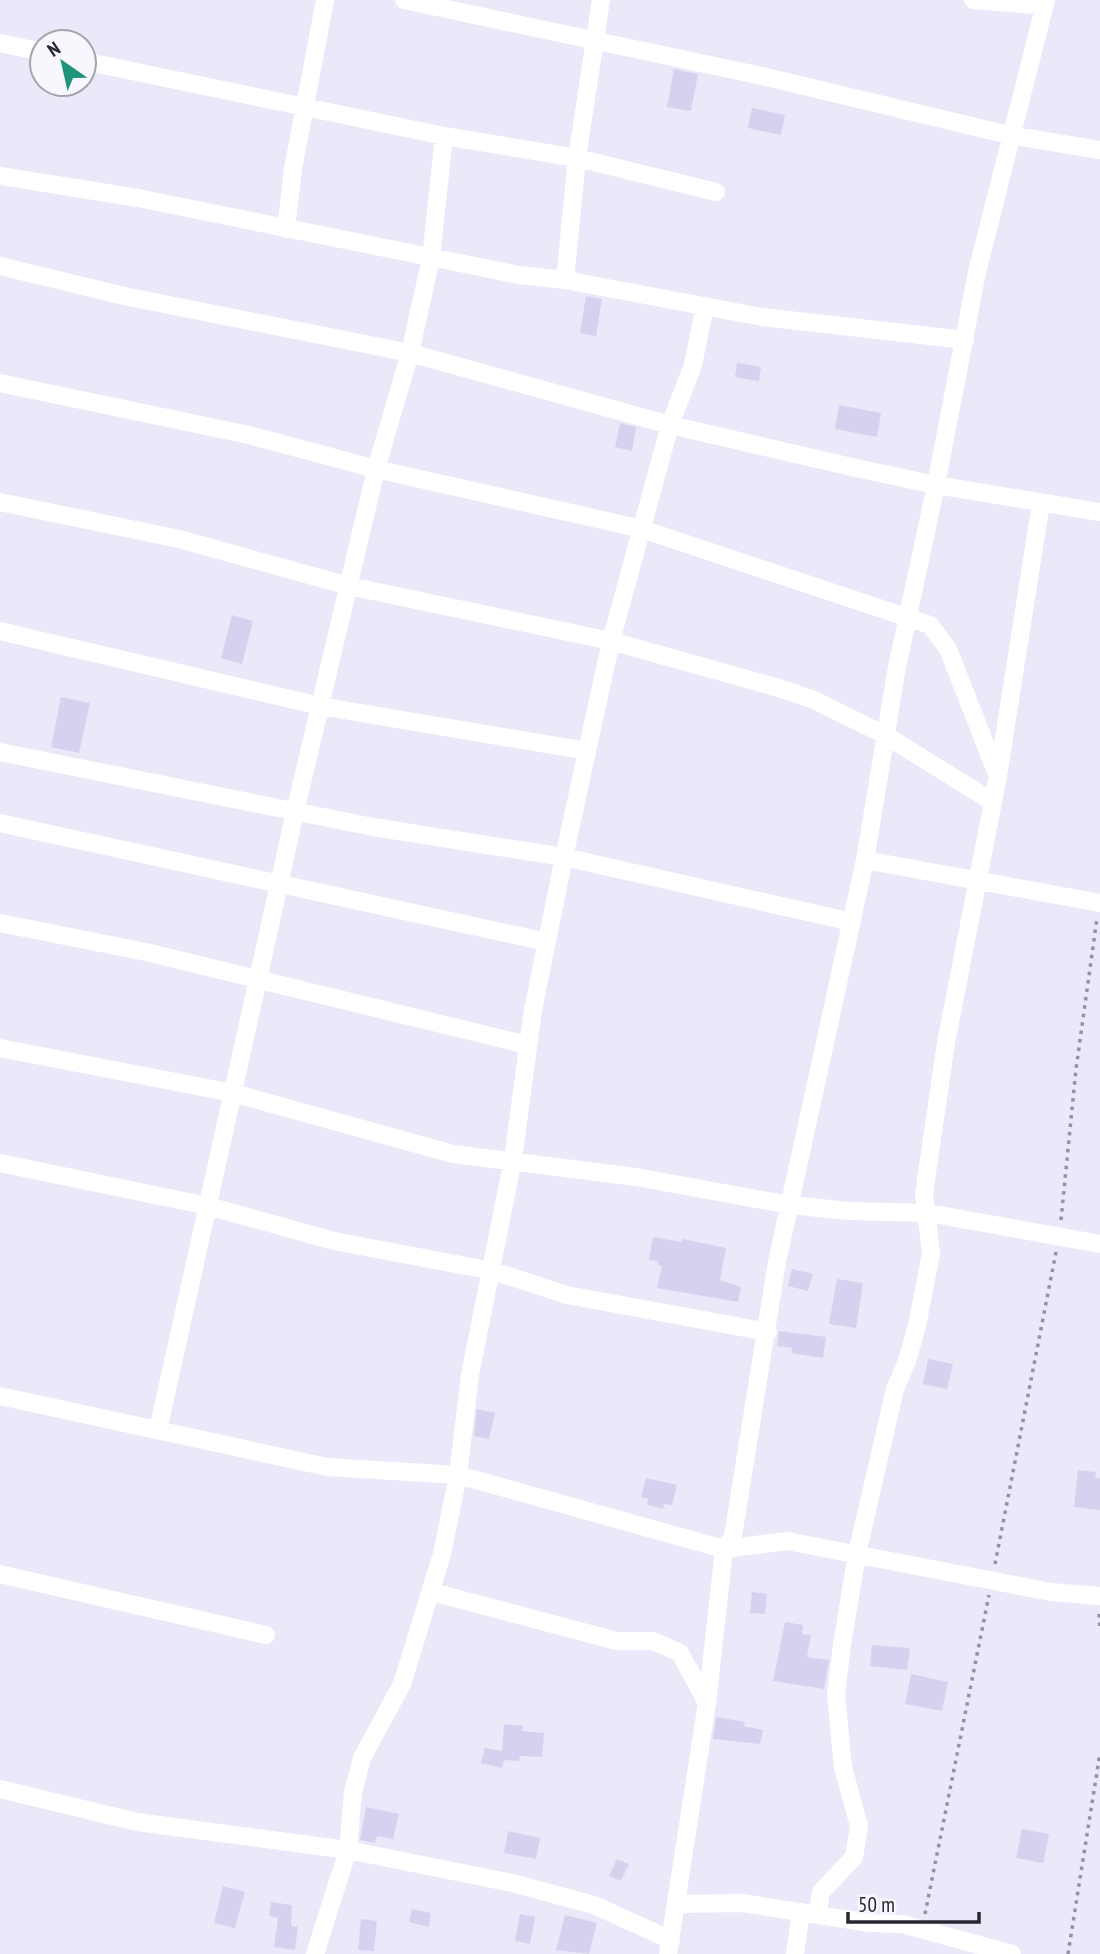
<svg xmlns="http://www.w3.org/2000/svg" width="1100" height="1954" font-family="'PT Sans Narrow',sans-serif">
	<rect width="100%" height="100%" fill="#ebe8fa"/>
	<!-- building -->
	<path fill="#d7d1f0" d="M 674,69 L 698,74 L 691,111 L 667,107 Z
		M 752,108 L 785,115 L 781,135 L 748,128 Z
		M 586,296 L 602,299 L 596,336 L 580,333 Z
		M 737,363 L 761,367 L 759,381 L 735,377 Z
		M 839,405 L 881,413 L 877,437 L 835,429 Z
		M 620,423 L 636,427 L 632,451 L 615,447 Z
		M 232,615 L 253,621 L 242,664 L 221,658 Z
		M 61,697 L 90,703 L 79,753 L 51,747 Z
		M 653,1237 L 682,1242 L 683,1239 L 726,1248 L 720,1280 L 741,1287 L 738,1302 L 657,1288 L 662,1266 L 658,1265 L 658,1261 L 649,1260 Z
		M 792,1269 L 813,1274 L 808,1291 L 788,1286 Z
		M 837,1279 L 863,1283 L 856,1328 L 829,1324 Z
		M 779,1331 L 826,1337 L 823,1358 L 791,1353 L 792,1348 L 777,1346 Z
		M 928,1359 L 953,1364 L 947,1389 L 923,1384 Z
		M 477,1409 L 495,1413 L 489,1439 L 474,1436 Z
		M 1078,1470 L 1096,1472 L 1095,1477 L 1100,1478 L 1100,1510 L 1074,1507 Z
		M 646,1478 L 677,1485 L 672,1505 L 664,1504 L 663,1509 L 647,1505 L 648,1499 L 641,1497 Z
		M 752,1592 L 767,1594 L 765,1614 L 750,1613 Z
		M 785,1622 L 803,1625 L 802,1634 L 811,1635 L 807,1657 L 829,1660 L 824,1689 L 773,1681 Z
		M 872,1645 L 910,1648 L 907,1670 L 870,1666 Z
		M 911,1674 L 948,1682 L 942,1711 L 905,1704 Z
		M 716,1717 L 745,1722 L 744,1726 L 763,1730 L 760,1744 L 713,1739 Z
		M 504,1724 L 523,1726 L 522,1731 L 544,1733 L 542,1757 L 520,1756 L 519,1761 L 504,1760 L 502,1768 L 481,1763 L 485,1748 L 502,1751 Z
		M 366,1807 L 399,1814 L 393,1839 L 377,1836 L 375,1843 L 360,1840 Z
		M 1022,1829 L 1049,1834 L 1043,1863 L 1016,1858 Z
		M 508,1831 L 540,1838 L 536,1859 L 504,1853 Z
		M 617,1859 L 629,1864 L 621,1881 L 609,1876 Z
		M 223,1886 L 245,1892 L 235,1928 L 214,1923 Z
		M 271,1902 L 292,1905 L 291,1926 L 298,1927 L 295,1950 L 274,1947 L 278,1918 L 269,1916 Z
		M 412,1909 L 431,1913 L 429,1927 L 409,1922 Z
		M 520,1914 L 535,1917 L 530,1944 L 515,1941 Z
		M 565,1915 L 597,1923 L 589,1954 L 556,1950 Z
		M 361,1919 L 377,1921 L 374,1951 L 358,1950 Z"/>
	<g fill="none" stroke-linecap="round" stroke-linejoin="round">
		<!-- path -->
		<path stroke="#9491a0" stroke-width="3.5" stroke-dasharray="3.5 5" stroke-linecap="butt" d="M 1061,1220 L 1076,1069 L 1097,918
			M 995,1564 L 1056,1252
			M 1099,1614 L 1100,1629
			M 925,1914 L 989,1595
			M 1068,1954 L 1100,1753"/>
		<!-- minor -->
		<path stroke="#fff" stroke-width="18" d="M 404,0 L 762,76 L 1009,135 L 1100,150
			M 973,0 L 1045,6
			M 0,43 L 42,52
			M 84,61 L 444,136 L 577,158 L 716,192
			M 0,176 L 138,198 L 519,275 L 565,280 L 762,317 L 965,340
			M 286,229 L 293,169 L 325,0
			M 0,266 L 124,296 L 410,353 L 670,425 L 856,468 L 936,485 L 1100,512
			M 565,280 L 577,158 L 601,0
			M 0,383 L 249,435 L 376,469 L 642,529 L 930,625 L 948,649 L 997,774
			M 0,502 L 179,539 L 349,586 L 611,641 L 779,688 L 814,700 L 885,735 L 993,802
			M 0,631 L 320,706 L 587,751
			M 0,752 L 373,827 L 564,857 L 852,922
			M 0,823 L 547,942
			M 865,860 L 1100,903
			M 0,923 L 146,952 L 527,1045
			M 0,1048 L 233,1093 L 453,1154 L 636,1177 L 790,1205 L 849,1211 L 928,1213 L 1100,1244
			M 0,1163 L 208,1206 L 334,1241 L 493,1271 L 567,1295 L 768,1332
			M 0,1396 L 327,1467 L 458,1475 L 724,1549 L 787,1541 L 1051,1592 L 1100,1596
			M 158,1430 L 295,812 L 376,469 L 410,353 L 431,258 L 444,136
			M 0,1574 L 266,1635
			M 432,1592 L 617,1641 L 653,1641 L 680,1653 L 707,1703
			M 0,1789 L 137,1822 L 348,1850 L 512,1883 L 594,1905 L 671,1940
			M 677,1904 L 742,1903 L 870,1923 L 902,1924 L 1012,1954
			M 818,1913 L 821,1892 L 854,1857 L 859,1826 L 843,1767 L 836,1695 L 842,1645 L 857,1554 L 895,1389 L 907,1361 L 917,1326 L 931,1253 L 924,1194 L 946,1043 L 998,776 L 1041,503
			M 315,1954 L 348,1850 L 353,1792 L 362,1758 L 402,1684 L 442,1554 L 458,1475 L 470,1375 L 513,1159 L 533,1010 L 564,857 L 611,641 L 670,425 L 693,365 L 705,306
			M 668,1954 L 707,1703 L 724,1549 L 733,1536 L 777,1262 L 865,860 L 897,667 L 936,485 L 977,272 L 1046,0
			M 795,1954 L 801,1912"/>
	</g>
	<!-- north arrow -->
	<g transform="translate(63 63) rotate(326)"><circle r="33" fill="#f8f7fd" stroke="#a5a3ac" stroke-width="2"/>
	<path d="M0-5L12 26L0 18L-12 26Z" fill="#1e957a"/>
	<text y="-10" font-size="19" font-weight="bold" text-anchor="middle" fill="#292632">N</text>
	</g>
	<!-- scale -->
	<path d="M848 1912v10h131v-10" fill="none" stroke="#292632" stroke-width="3.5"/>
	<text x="858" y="1912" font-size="21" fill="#292632" stroke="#f8f7fd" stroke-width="5" paint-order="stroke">50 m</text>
</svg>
